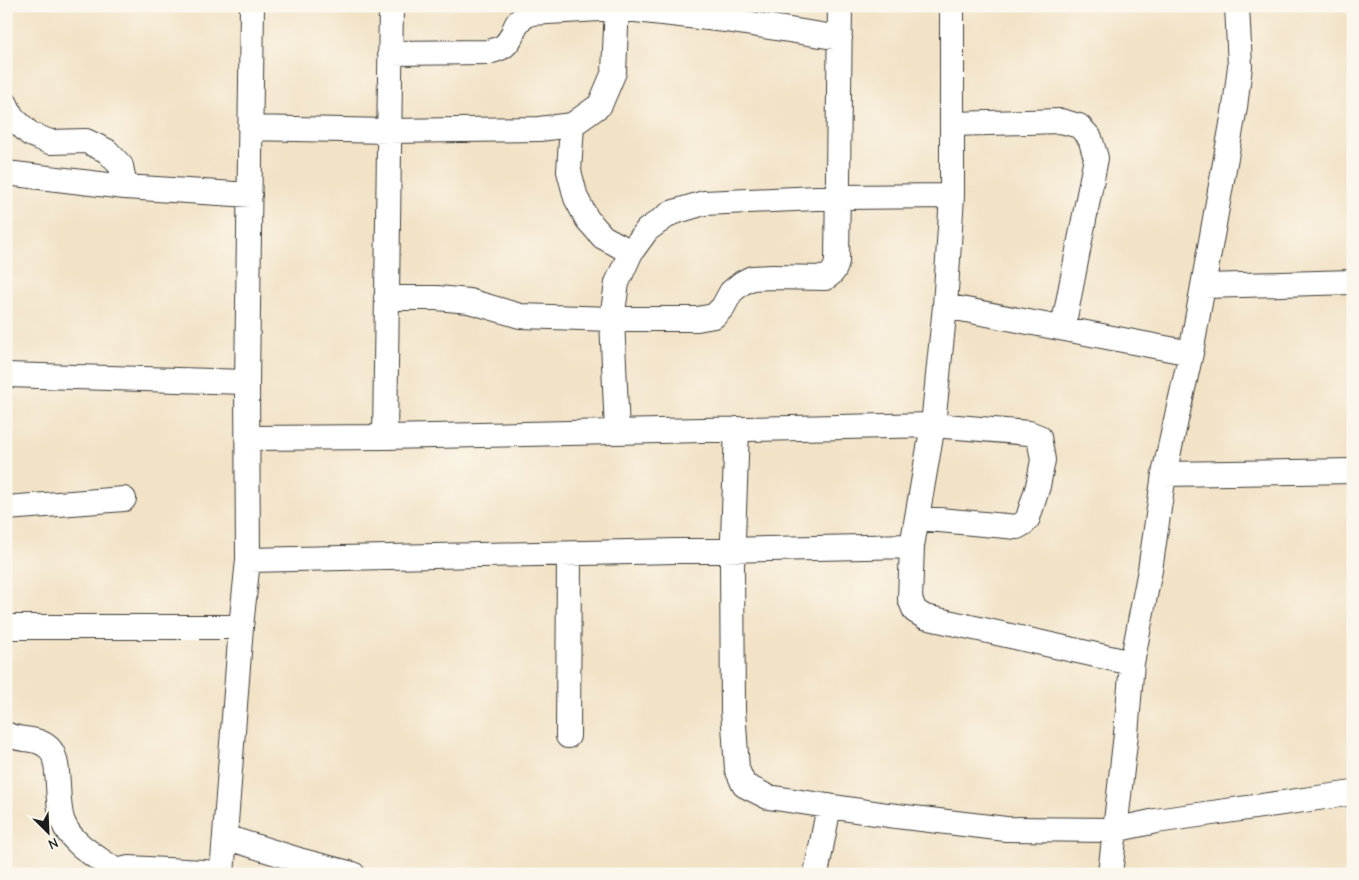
<svg xmlns="http://www.w3.org/2000/svg" width="1359" height="880" font-family="'Comic Neue',sans-serif">
	<rect width="100%" height="100%" fill="#fbf7ec"/>
	<filter id="ink" filterUnits="userSpaceOnUse"><feTurbulence type="fractalNoise" baseFrequency=".02" numOctaves="2"/><feDisplacementMap in="SourceGraphic" scale="10" xChannelSelector="R" yChannelSelector="G"/><feConvolveMatrix kernelMatrix="1 2 1 2 8 2 1 2 1" color-interpolation-filters="sRGB"/></filter>
	<filter id="wash" filterUnits="userSpaceOnUse"><feTurbulence type="fractalNoise" baseFrequency=".0096" numOctaves="4" result="noise"/><feDisplacementMap in="SourceGraphic" scale="20" xChannelSelector="R" yChannelSelector="G"/><feGaussianBlur stdDeviation="1.12" result="paint"/><feColorMatrix in="noise" values="0 0 0 0 0 0 0 0 0 0 0 0 0 0 0 0 0 1.4 0 .05"/><feComposite in="paint" operator="in"/></filter>
	<g filter="url(#wash)">
		<rect width="100%" height="100%" fill="#f2e2c6"/>
	</g>
	<g filter="url(#ink)">
		<g fill="none" stroke-linecap="round" stroke-linejoin="round">
			<defs>
				<path id="minor" d="M 390,53 L 489,52 C 494,50 500,49 504,46 C 519,33 508,24 531,13 L 617,8 L 726,20 L 840,38
					M 6,104 L 12,117 L 30,134 L 50,142 L 86,141 L 107,151 L 121,166 L 125,187
					M 953,124 L 1061,121 L 1079,126 L 1090,138 L 1096,158 L 1063,328
					M 572,125 L 569,171 L 576,198 L 587,219 L 603,237 L 631,252
					M 250,128 L 388,131 L 539,129 L 572,125 L 600,105 L 614,72 L 617,6
					M 6,173 L 125,187 L 250,195
					M 1204,286 L 1353,282
					M 386,298 L 437,298 L 469,301 L 520,316 L 612,319 L 697,319 L 714,316 L 723,307 L 731,292 L 742,283 L 752,278 L 772,277 L 825,278 C 833,274 836,269 837,261 L 840,6
					M 945,306 L 1191,353
					M 6,375 L 247,382
					M 737,429 L 732,566 L 733,710 L 737,769 L 744,785 L 768,797 L 888,815 L 1006,829 L 1114,830 L 1156,821 L 1353,793
					M 617,432 L 612,319 L 617,283 L 631,252 L 647,230 L 671,213 L 704,203 L 839,197 L 952,196
					M 385,437 L 391,6
					M 248,438 L 385,437 L 933,425 L 912,546 L 910,599 L 915,611 L 925,617 L 1132,663
					M 1164,474 L 1353,471
					M 6,508 L 124,499
					M 917,518 L 1017,527 L 1024,523 L 1028,518 L 1038,486 L 1043,460 L 1039,437 L 1029,433 L 933,425 L 945,306 L 952,196 L 952,6
					M 248,560 C 470,557 691,550 912,546
					M 6,627 L 241,627
					M 6,734 C 21,742 36,736 49,748 C 62,760 55,803 63,822 C 71,844 99,858 116,871
					M 568,736 L 569,555
					M 225,837 L 299,860 L 353,874
					M 113,874 L 116,871 L 129,868 L 222,873
					M 222,874 L 241,627 L 248,560 L 247,382 L 252,6
					M 816,874 L 829,806
					M 1110,874 L 1126,734 L 1132,663 L 1150,570 L 1164,474 L 1191,353 L 1235,107 L 1240,66 L 1237,6"/>
			</defs>
			<!-- minor casing -->
			<use href="#minor" stroke="#3c3a36" stroke-width="26"/>
			<!-- minor -->
			<use href="#minor" stroke="#fff" stroke-width="24"/>
		</g>
	</g>
	<!-- margin -->
	<rect width="1359" height="880" fill="none" stroke="#fbf7ec" stroke-width="25"/>
	<!-- north arrow -->
	<g transform="translate(48 832) rotate(156)" stroke="#fbf7ec" stroke-width="4" paint-order="stroke">
	<path d="M0-4L9 19L0 12L-9 19Z" fill="#1c1c1c"/>
	<text y="-8" font-size="14" font-weight="bold" text-anchor="middle" fill="#1c1c1c">N</text>
	</g>
</svg>
